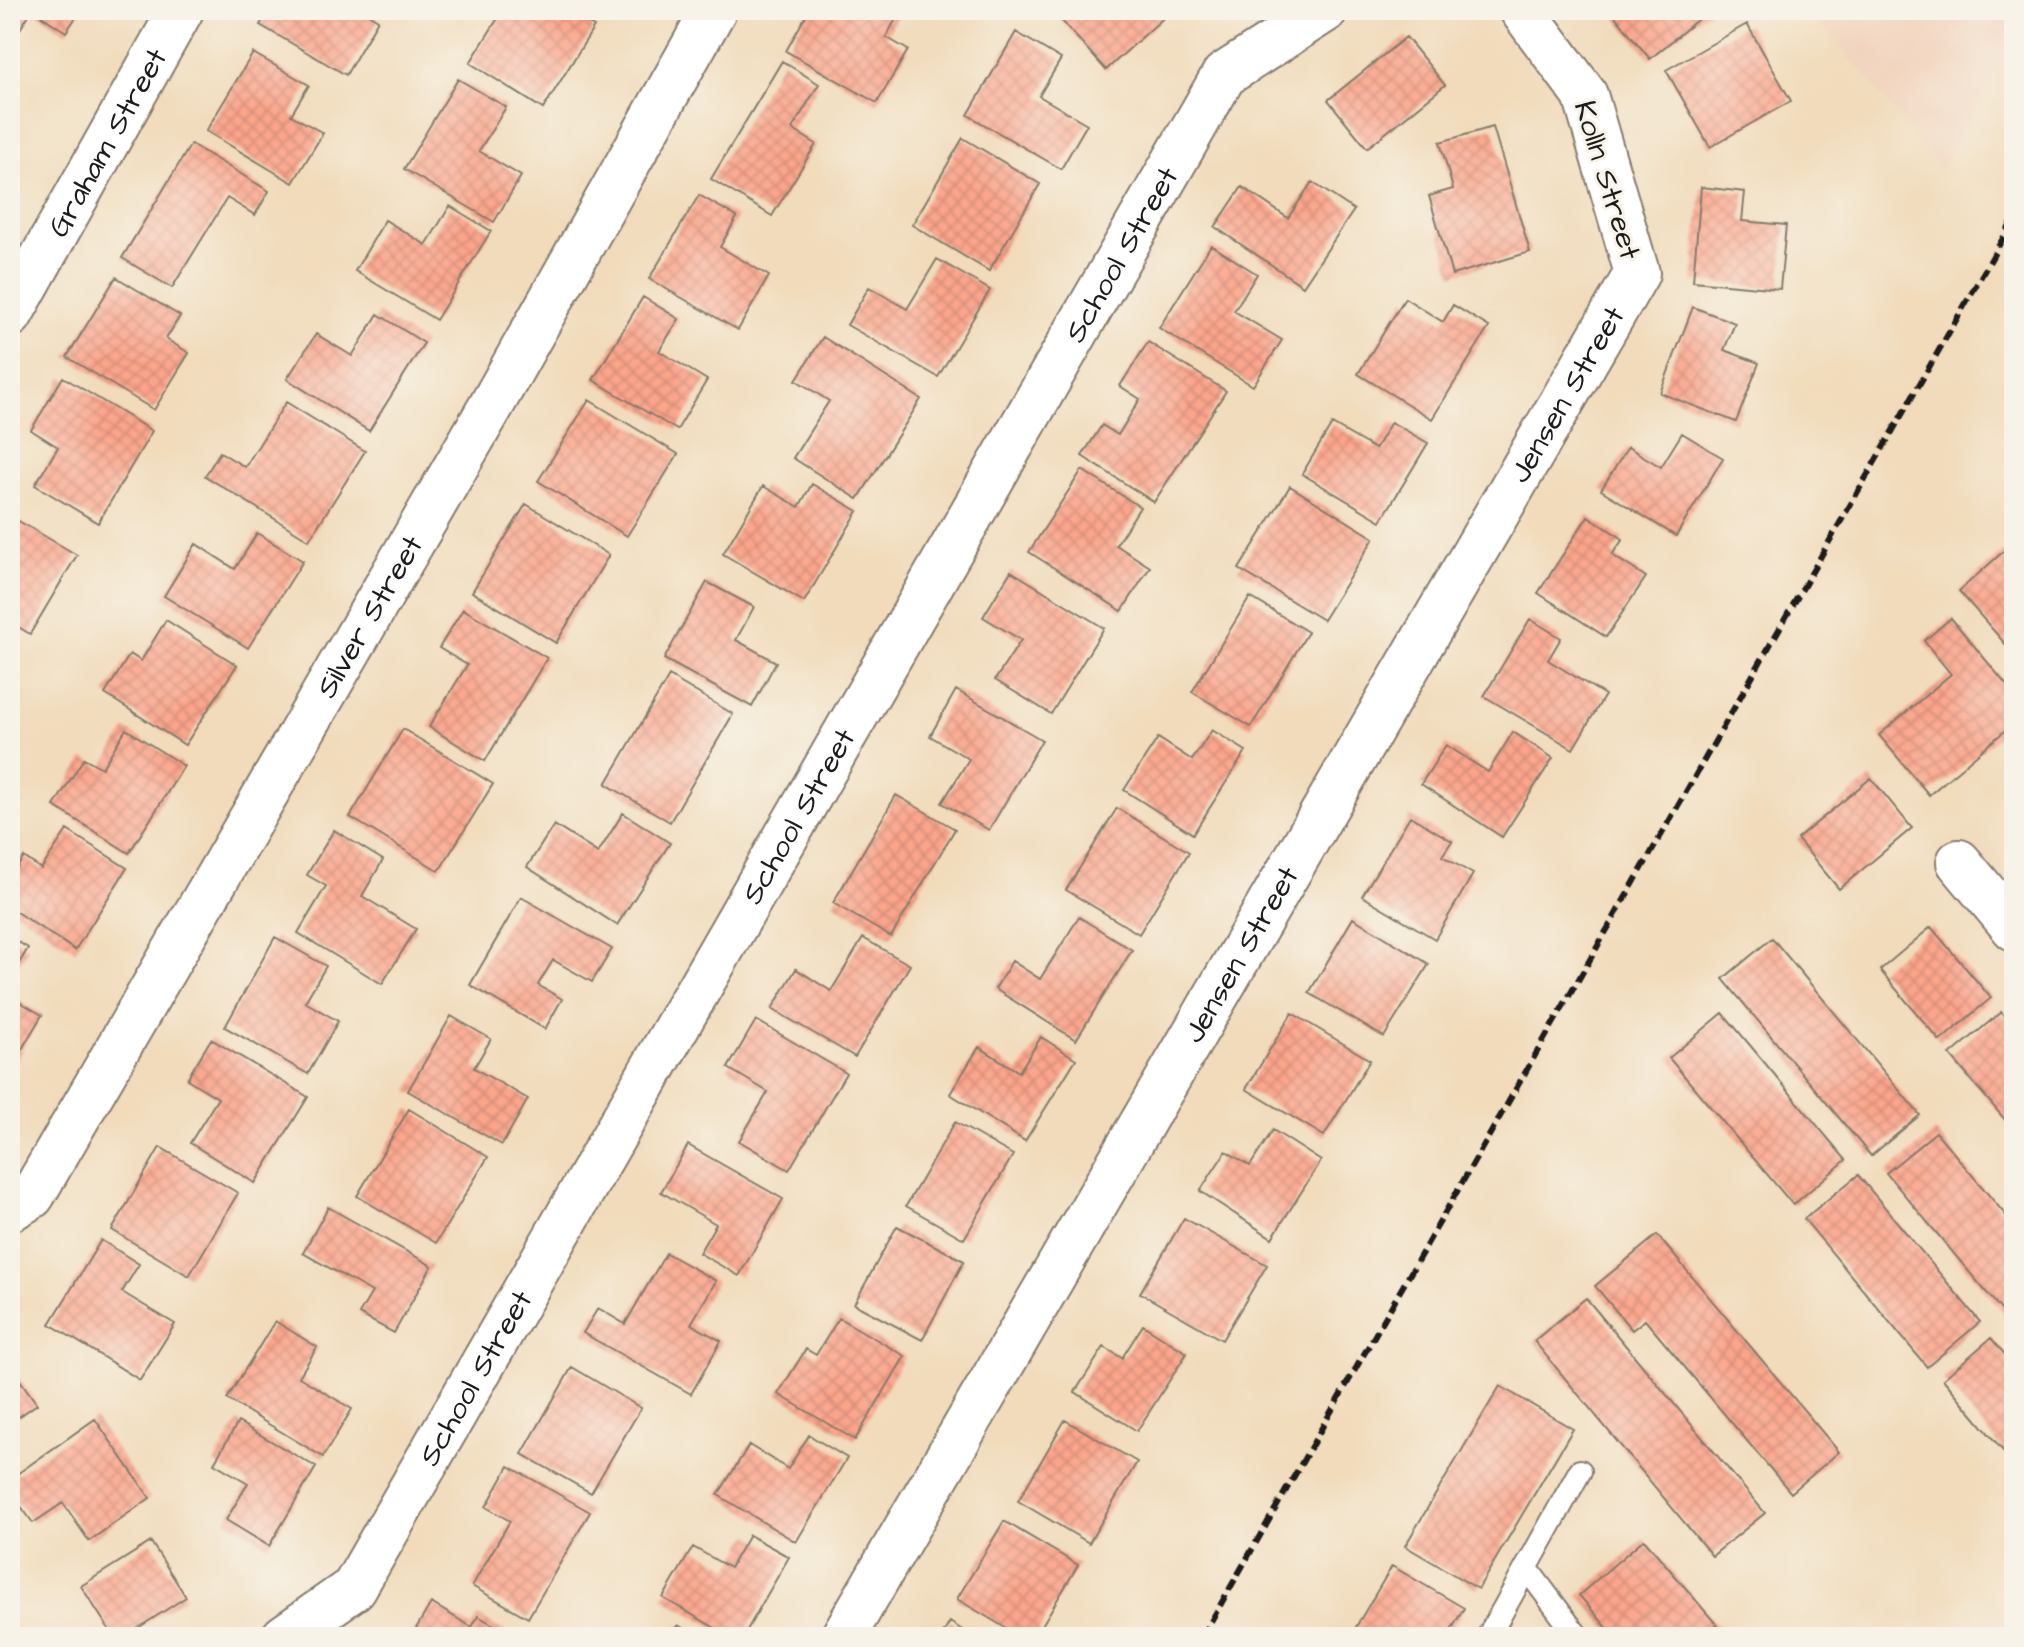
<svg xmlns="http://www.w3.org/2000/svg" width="2024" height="1647" font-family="'Architects Daughter',sans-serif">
	<defs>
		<pattern id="building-cross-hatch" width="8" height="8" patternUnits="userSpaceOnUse" patternTransform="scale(2)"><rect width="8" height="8" fill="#fba58b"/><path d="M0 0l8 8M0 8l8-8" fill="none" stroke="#d78d77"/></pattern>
	</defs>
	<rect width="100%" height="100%" fill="#f7f3e8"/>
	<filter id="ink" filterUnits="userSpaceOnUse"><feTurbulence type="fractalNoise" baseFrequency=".0125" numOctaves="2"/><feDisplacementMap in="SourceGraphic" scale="16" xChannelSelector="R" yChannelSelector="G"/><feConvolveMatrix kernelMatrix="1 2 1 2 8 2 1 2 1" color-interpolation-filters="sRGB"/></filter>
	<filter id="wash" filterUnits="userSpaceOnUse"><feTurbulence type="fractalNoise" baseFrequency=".006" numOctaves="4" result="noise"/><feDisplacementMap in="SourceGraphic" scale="32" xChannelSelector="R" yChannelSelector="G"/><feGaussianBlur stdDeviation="1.8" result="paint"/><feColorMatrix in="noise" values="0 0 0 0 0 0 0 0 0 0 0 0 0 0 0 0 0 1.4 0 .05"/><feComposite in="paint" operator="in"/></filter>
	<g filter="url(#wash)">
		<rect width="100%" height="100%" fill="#f1dbbb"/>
		<!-- built -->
		<path fill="#f2d4be" d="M 1811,10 L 2014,10 L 2014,40 L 1941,169 Z"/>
		<g id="blocks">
			<!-- building -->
			<path fill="url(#building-cross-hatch)" d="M 10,10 L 81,10 L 66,32 L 32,10 L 10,45 Z
				M 269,10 L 362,10 L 378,20 L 346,75 L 260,25 Z
				M 503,10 L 567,10 L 594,27 L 543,109 L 470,63 Z
				M 809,10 L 901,10 L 886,37 L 908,50 L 877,103 L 786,51 Z
				M 1052,10 L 1172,10 L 1106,70 Z
				M 1610,10 L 1709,10 L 1650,59 Z
				M 1747,24 L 1791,101 L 1710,147 L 1666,70 Z
				M 1016,32 L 1061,59 L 1039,96 L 1087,124 L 1061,169 L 968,115 Z
				M 1406,37 L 1445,85 L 1367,148 L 1328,100 Z
				M 253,53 L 309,85 L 291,115 L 323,133 L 293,183 L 206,131 Z
				M 782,61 L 819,84 L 792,129 L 816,144 L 772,216 L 711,179 Z
				M 458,79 L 506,107 L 479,151 L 521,176 L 494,222 L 404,169 Z
				M 1493,127 L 1530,252 L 1452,275 L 1429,196 L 1453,189 L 1440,142 Z
				M 963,138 L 1040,184 L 989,271 L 912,225 Z
				M 191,144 L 269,191 L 255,215 L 227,198 L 172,288 L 122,258 Z
				M 1312,182 L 1354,210 L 1303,286 L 1215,227 L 1242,187 L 1288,218 Z
				M 1701,187 L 1745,192 L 1742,221 L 1786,225 L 1780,289 L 1693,281 Z
				M 699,195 L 737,217 L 720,247 L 769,276 L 738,330 L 649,279 Z
				M 450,206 L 491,231 L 436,320 L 355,271 L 385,220 L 426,245 Z
				M 1211,245 L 1257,274 L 1234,311 L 1282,340 L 1253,386 L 1159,328 Z
				M 937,259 L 990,290 L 938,377 L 847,325 L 869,287 L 907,309 Z
				M 116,277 L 180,316 L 166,339 L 189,353 L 154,410 L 67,357 Z
				M 643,297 L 679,319 L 659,351 L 707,380 L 677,430 L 593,380 Z
				M 1405,298 L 1443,322 L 1453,305 L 1489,327 L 1432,419 L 1358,374 Z
				M 1693,307 L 1735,323 L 1724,350 L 1759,363 L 1736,422 L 1660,393 Z
				M 378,314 L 424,343 L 369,431 L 287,379 L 316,334 L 352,356 Z
				M 823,337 L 921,399 L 858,499 L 793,458 L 829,401 L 796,380 Z
				M 1148,342 L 1226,391 L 1154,502 L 1082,456 L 1102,425 L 1118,435 L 1140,399 L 1120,386 Z
				M 63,377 L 152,431 L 98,523 L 35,485 L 58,447 L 31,430 Z
				M 589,400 L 678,454 L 627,536 L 538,481 Z
				M 286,402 L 365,451 L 309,540 L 205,476 L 220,452 L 245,467 Z
				M 1391,422 L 1428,443 L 1381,521 L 1302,474 L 1332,424 L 1375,449 Z
				M 1682,433 L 1723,458 L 1676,536 L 1601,490 L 1628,447 L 1661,467 Z
				M 1082,470 L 1140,507 L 1116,545 L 1150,567 L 1122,611 L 1029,552 Z
				M 812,484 L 858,511 L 804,602 L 723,554 L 763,486 L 799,507 Z
				M 1290,486 L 1374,538 L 1323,620 L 1239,569 Z
				M 526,504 L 609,555 L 556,643 L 472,592 Z
				M 10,516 L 77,555 L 30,634 L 10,622 Z
				M 1588,516 L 1623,539 L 1612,555 L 1646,577 L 1606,637 L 1538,593 Z
				M 257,533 L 303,561 L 248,648 L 164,596 L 196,544 L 235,569 Z
				M 2014,542 L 2014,654 L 1959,591 Z
				M 1011,571 L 1104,628 L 1051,714 L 995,680 L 1021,640 L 983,617 Z
				M 707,582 L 754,607 L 736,640 L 776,662 L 752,707 L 664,659 Z
				M 1250,597 L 1308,632 L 1251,727 L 1192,692 Z
				M 463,609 L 547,658 L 485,761 L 429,727 L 467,665 L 439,648 Z
				M 1951,618 L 2014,694 L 2014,723 L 1929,795 L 1879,735 L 1951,674 L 1924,641 Z
				M 1530,619 L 1561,638 L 1548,660 L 1605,695 L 1573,749 L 1484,696 Z
				M 166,620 L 237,665 L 185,745 L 105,694 L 130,654 L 141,661 Z
				M 669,676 L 733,714 L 670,822 L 606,784 Z
				M 956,690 L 1042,740 L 989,830 L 942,803 L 969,759 L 930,736 Z
				M 126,729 L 184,766 L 129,853 L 54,806 L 84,758 L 102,768 Z
				M 403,729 L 493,784 L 439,871 L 350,817 Z
				M 1212,730 L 1246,751 L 1193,834 L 1124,790 L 1158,738 L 1192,760 Z
				M 1513,732 L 1553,758 L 1502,837 L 1421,784 L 1446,745 L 1488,772 Z
				M 1871,778 L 1912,828 L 1839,889 L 1797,839 Z
				M 896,795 L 955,829 L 891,937 L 833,903 Z
				M 1117,808 L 1189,852 L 1139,934 L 1066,890 Z
				M 623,813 L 670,843 L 617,925 L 527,867 L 554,825 L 598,853 Z
				M 1410,816 L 1452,841 L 1442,856 L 1473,874 L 1435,939 L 1362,896 Z
				M 67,830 L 127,868 L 75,950 L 10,908 L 10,878 L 24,857 L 41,869 Z
				M 334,830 L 383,860 L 362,896 L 416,929 L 382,984 L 298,933 L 326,886 L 307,875 Z
				M 521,897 L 612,949 L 592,982 L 553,960 L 538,985 L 562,999 L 545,1029 L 470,985 Z
				M 1079,917 L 1132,950 L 1076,1040 L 995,989 L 1012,961 L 1040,979 Z
				M 1353,918 L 1429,964 L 1384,1037 L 1309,993 Z
				M 1931,927 L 1991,998 L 1940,1041 L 1880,970 Z
				M 10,937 L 28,948 L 10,979 Z
				M 275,937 L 326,966 L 305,1002 L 338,1021 L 308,1074 L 225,1027 Z
				M 863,938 L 910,965 L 855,1057 L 772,1009 L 796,969 L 831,991 Z
				M 1772,938 L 1920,1115 L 1871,1156 L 1723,979 Z
				M 10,996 L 42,1015 L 16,1059 L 10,1056 Z
				M 2001,1012 L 2014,1028 L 2014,1126 L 2012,1128 L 1950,1055 Z
				M 1292,1013 L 1370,1060 L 1324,1136 L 1246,1089 Z
				M 1723,1013 L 1846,1160 L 1793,1205 L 1669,1058 Z
				M 451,1016 L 491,1039 L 474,1068 L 528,1099 L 502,1145 L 408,1091 Z
				M 756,1020 L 846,1073 L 789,1170 L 739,1141 L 768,1092 L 728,1068 Z
				M 1041,1037 L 1076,1059 L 1025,1141 L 950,1094 L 979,1047 L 1019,1072 Z
				M 211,1039 L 308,1097 L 255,1183 L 190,1143 L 218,1098 L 187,1079 Z
				M 409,1109 L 488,1157 L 436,1243 L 357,1196 Z
				M 955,1122 L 1013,1155 L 964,1239 L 906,1206 Z
				M 1273,1130 L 1321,1161 L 1272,1238 L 1200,1191 L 1226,1151 L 1250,1166 Z
				M 1936,1132 L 2014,1225 L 2014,1313 L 2008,1318 L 1886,1173 Z
				M 688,1145 L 783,1199 L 739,1276 L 699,1253 L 716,1224 L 661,1192 Z
				M 160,1147 L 238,1193 L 189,1276 L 112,1230 Z
				M 1858,1175 L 1980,1322 L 1927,1367 L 1804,1219 Z
				M 328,1207 L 432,1266 L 394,1333 L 359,1314 L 372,1292 L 303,1253 Z
				M 1184,1218 L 1267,1265 L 1222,1340 L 1140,1293 Z
				M 897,1226 L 964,1261 L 922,1340 L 854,1304 Z
				M 1657,1235 L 1839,1452 L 1791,1493 L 1645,1320 L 1632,1330 L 1595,1286 Z
				M 101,1240 L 139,1264 L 122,1292 L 175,1324 L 140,1380 L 50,1324 Z
				M 666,1253 L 716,1281 L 691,1324 L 721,1341 L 691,1394 L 583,1333 L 598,1308 L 625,1324 Z
				M 1586,1298 L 1765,1513 L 1712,1556 L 1534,1341 Z
				M 839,1318 L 905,1356 L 855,1440 L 778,1394 L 806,1349 L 816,1355 Z
				M 275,1321 L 317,1347 L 299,1377 L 352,1409 L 323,1457 L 227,1399 Z
				M 1143,1325 L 1187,1353 L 1137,1431 L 1075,1392 L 1104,1347 L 1122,1358 Z
				M 1991,1338 L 2014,1365 L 2014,1464 L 1943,1379 Z
				M 10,1366 L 37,1404 L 10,1423 Z
				M 572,1367 L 641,1408 L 591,1493 L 522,1454 Z
				M 1500,1386 L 1573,1429 L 1478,1589 L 1405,1546 Z
				M 95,1419 L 150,1498 L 89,1541 L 63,1503 L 33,1523 L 10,1491 L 10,1479 Z
				M 1065,1420 L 1137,1462 L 1089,1543 L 1018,1501 Z
				M 238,1422 L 316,1467 L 269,1546 L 226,1520 L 248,1483 L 214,1463 Z
				M 809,1435 L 847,1458 L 796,1542 L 718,1495 L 749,1445 L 788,1469 Z
				M 509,1466 L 590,1512 L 528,1618 L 472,1586 L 510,1521 L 486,1507 Z
				M 1004,1521 L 1078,1565 L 1035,1637 L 1021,1637 L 957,1599 Z
				M 749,1535 L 789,1557 L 743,1637 L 731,1637 L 663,1598 L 693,1547 L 730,1568 Z
				M 1644,1539 L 1727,1637 L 1615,1637 L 1579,1595 Z
				M 151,1542 L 186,1597 L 124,1637 L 114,1637 L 81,1586 Z
				M 1392,1566 L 1464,1608 L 1447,1637 L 1350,1637 Z
				M 431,1603 L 472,1627 L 478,1616 L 514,1637 L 411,1637 Z
				M 950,1622 L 973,1637 L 941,1637 Z
				M 678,1625 L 699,1637 L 672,1637 Z"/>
		</g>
	</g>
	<g filter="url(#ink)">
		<use href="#blocks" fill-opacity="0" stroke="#867c6c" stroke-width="2"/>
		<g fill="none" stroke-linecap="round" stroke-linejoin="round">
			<defs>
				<path id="service" d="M 1527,1569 L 1578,1637
					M 1488,1637 L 1580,1471"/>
				<g id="minor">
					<path id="s1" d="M 10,315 L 181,10"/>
					<path d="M 1959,862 L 2014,928"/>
					<path id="s2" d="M 10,1209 L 32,1196 L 490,408 L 714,10"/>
					<path id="s3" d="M 284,1637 L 354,1588 L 1224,75 L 1325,10"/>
					<path id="s4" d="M 843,1637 L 1637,273 L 1585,95 L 1522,10"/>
				</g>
			</defs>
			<!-- service casing -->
			<use href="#service" stroke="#867c6c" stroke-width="26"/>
			<!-- minor casing -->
			<use href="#minor" stroke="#867c6c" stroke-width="48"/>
			<!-- service -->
			<use href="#service" stroke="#fff" stroke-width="22"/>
			<!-- minor -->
			<use href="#minor" stroke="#fff" stroke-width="44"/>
			<!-- rail -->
			<path stroke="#1c1c1c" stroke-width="6" stroke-dasharray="12 6" stroke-linecap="butt" d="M 1202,1637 L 2014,219"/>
		</g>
	</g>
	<g text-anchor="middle" stroke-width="6" stroke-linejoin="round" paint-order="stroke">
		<!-- street labels -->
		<g font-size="30" fill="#1c1c1c" stroke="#f7f3e8">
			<text dy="10" stroke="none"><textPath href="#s1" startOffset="198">Graham Street</textPath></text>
			<text transform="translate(1608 180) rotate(73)" y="10">Kolln Street</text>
			<text dy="10" stroke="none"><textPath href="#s3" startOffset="1624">School Street</textPath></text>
			<text dy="10" stroke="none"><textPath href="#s4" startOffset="1438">Jensen Street</textPath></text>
			<text dy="10" stroke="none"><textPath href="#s2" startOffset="696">Silver Street</textPath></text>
			<text dy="10" stroke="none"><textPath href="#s3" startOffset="976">School Street</textPath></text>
			<text dy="10" stroke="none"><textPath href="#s4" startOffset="790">Jensen Street</textPath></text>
			<text dy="10" stroke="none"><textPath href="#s3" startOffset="328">School Street</textPath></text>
		</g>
	</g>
	<!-- margin -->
	<rect width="2024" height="1647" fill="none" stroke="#f7f3e8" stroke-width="40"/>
</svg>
